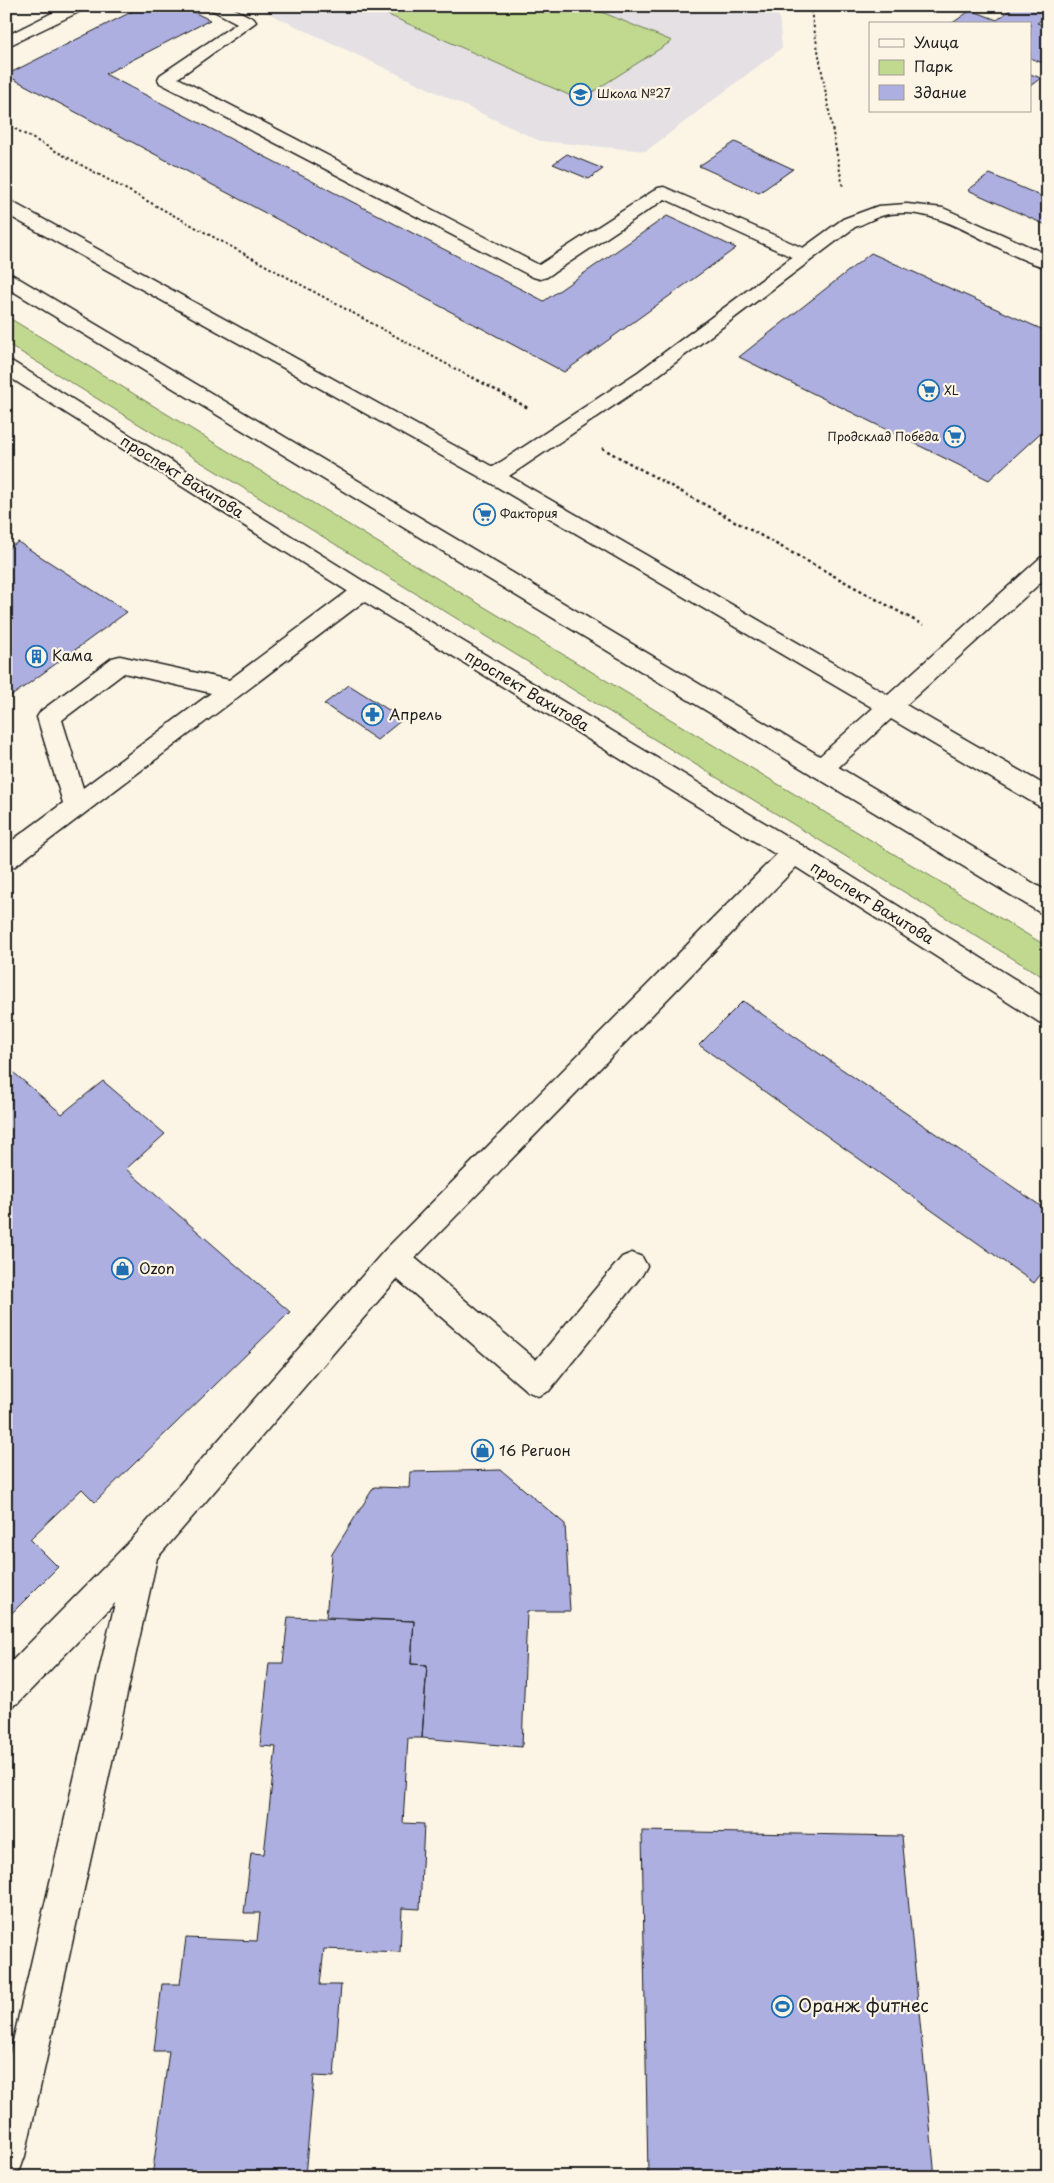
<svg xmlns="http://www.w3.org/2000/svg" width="1054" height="2183" font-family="'Playpen Sans',sans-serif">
	<rect width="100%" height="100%" fill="#fcf5e5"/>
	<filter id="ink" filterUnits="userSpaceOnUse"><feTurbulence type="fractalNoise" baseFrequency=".02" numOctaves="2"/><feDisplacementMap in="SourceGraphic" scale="10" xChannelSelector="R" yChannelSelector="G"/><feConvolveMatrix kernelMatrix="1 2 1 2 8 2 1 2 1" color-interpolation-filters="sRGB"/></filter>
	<g filter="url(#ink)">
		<!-- built -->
		<path fill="#e4e0e4" d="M 253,6 L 778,6 L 782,48 L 646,151 L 540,141 Z"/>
		<!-- green -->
		<path fill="#c0d98f" stroke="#6e7a56" d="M 368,6 L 587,6 L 672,41 L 580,100 Z
			M 6,316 L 423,570 L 1048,947 L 1048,980 L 6,343 Z"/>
		<!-- building -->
		<path fill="#acafe0" stroke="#1c1c1c" d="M 143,6 L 181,6 L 210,20 L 105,74 L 544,301 L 667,216 L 736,248 L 564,372 L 6,75 Z
			M 999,6 L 1048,6 L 1048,15 L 1037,23 L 1048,27 L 1048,65 L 1030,58 L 1030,24 L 951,24 L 971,10 L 997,20 L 1010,10 Z
			M 1030,74 L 1041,78 L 1030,86 Z
			M 735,142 L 793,169 L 759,193 L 699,166 Z
			M 567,154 L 603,169 L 589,179 L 553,164 Z
			M 990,174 L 1048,199 L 1048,226 L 968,190 Z
			M 871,253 L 1048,332 L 1048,426 L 989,480 L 739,357 Z
			M 18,542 L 127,612 L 6,700 L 6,550 Z
			M 349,685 L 403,719 L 377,740 L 324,704 Z
			M 743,1001 L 1048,1211 L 1048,1265 L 1034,1283 L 699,1045 Z
			M 6,1066 L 62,1114 L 103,1081 L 165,1134 L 126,1169 L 290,1312 L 95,1502 L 82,1489 L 30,1539 L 58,1567 L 6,1619 Z
			M 501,1470 L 565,1524 L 570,1611 L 527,1611 L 522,1747 L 422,1738 L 427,1665 L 411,1664 L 414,1621 L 326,1617 L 332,1554 L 374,1487 L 409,1488 L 410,1472 Z
			M 288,1617 L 414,1621 L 411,1664 L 427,1665 L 422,1738 L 408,1738 L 403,1823 L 424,1824 L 420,1909 L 402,1908 L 400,1952 L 324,1949 L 320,1985 L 341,1985 L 334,2077 L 314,2076 L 305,2176 L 316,2177 L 152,2177 L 169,2051 L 154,2051 L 162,1984 L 180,1984 L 186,1938 L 257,1941 L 260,1913 L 244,1913 L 251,1853 L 264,1854 L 276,1747 L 260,1746 L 269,1663 L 283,1663 Z
			M 642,1831 L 902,1836 L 935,2177 L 648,2177 Z"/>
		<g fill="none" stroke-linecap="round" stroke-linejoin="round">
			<defs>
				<path id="minor" d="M 66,6 L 87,6 L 85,9 L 6,47 L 6,36 Z
					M 208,6 L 229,6 L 254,19 L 256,22 L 178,78 L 539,265 L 658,188 L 664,187 L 803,248 L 843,219 L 878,206 L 907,204 L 943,208 L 1048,255 L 1048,268 C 992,254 941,200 881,216 C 872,219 864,224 855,227 L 652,380 L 509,476 L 888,695 L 1040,558 L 1048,556 L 1048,576 L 906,705 L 1048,787 L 1048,808 L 1039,806 L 891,719 L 830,775 L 821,778 L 812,775 L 809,769 L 812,763 L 873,708 L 487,481 L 6,214 L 6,201 L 12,202 L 493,467 L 638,372 L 792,257 L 665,199 L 547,277 L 540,279 L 533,277 L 160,83 L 158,79 L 160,75 L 237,23 L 210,9 Z
					M 363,583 L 371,586 L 374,591 L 371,596 L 15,866 L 6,869 L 6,845 L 63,803 L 37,717 L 41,711 L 112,658 L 120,656 L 229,680 L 355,586 ZM 124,673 L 211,693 L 83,788 L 62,720 Z
					M 794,843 L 803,846 L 806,853 L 803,860 L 415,1258 L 536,1360 L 622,1257 L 632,1253 L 642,1257 L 647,1266 L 642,1275 L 549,1391 L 538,1396 L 527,1391 L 397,1279 L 157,1558 L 25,2156 L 20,2170 L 6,2175 L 6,2071 L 115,1603 L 18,1703 L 6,1708 L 6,1667 L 132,1539 L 385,1250 L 785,846 Z"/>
				<path id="major" d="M 6,273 L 13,275 L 1048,892 L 1048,915 L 1039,912 L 6,287 Z
					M 6,360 L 13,362 L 371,586 L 803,846 L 1048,1000 L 1048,1025 L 1039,1022 L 785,860 L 355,596 L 6,375 Z"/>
			</defs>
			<!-- minor casing -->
			<use href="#minor" stroke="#1c1c1c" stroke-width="3"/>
			<!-- major casing -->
			<use href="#major" stroke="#1c1c1c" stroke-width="3"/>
			<!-- path-far1 -->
			<path stroke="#1c1c1c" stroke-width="2" stroke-dasharray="2.5 2.5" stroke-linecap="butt" d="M 810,6 L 843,188
				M 6,124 L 474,379"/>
			<!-- path -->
			<path stroke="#1c1c1c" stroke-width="2.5" stroke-dasharray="3 3" stroke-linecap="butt" d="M 472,377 L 528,408
				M 602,448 L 923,625"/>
			<!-- minor -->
			<use href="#minor" fill="#fcf5e5" fill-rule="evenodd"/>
			<!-- major -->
			<use href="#major" fill="#fcf5e5" fill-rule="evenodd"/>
		</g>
	</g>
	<!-- icons -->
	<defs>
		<symbol id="school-ring" viewBox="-11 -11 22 22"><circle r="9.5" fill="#fcf5e5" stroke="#1f6fb2" stroke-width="1.5"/><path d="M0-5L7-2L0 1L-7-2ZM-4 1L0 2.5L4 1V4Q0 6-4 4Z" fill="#1f6fb2"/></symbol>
		<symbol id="supermarket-ring" viewBox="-11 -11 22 22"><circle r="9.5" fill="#fcf5e5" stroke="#1f6fb2" stroke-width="1.5"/><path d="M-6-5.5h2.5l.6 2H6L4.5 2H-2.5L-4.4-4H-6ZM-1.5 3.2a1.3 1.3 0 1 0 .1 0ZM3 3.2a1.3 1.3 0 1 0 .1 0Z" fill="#1f6fb2"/></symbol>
		<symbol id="building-ring" viewBox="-11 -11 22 22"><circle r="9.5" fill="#fcf5e5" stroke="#1f6fb2" stroke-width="1.5"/><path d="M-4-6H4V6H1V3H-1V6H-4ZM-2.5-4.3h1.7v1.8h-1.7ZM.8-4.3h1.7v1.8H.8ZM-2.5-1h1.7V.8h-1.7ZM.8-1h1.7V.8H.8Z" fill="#1f6fb2"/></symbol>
		<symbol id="pharmacy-ring" viewBox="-11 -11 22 22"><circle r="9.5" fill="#fcf5e5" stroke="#1f6fb2" stroke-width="1.5"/><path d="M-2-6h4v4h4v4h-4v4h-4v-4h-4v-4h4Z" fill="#1f6fb2"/></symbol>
		<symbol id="shop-ring" viewBox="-11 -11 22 22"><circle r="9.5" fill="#fcf5e5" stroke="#1f6fb2" stroke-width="1.5"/><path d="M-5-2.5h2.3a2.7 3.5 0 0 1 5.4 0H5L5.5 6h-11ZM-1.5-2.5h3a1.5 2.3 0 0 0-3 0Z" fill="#1f6fb2"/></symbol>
		<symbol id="stadium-ring" viewBox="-11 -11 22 22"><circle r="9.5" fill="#fcf5e5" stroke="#1f6fb2" stroke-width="1.5"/><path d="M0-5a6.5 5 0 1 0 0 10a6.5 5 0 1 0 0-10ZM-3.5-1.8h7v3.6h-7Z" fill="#1f6fb2"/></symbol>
	</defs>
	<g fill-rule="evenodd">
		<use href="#school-ring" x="568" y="82" width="25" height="25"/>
		<use href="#supermarket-ring" x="916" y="378" width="25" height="25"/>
		<use href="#supermarket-ring" x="942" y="424" width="25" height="25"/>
		<use href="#supermarket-ring" x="472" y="502" width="25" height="25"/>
		<use href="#building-ring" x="24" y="644" width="25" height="25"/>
		<use href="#pharmacy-ring" x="360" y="702" width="25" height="25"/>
		<use href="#shop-ring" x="110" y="1256" width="25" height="25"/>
		<use href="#shop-ring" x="470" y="1438" width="25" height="25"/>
		<use href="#stadium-ring" x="770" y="1994" width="25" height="25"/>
	</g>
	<g text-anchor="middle" stroke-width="4.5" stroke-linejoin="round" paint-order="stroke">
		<!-- far-poi labels -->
		<g font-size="12" fill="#1c1c1c" stroke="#fcf5e5" text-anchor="start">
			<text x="597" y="98">Школа №27</text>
			<text x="944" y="395">XL</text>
			<text x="939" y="441" text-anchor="end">Продсклад Победа</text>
			<text x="500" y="518">Фактория</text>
		</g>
		<!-- street labels -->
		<g font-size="15" fill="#1c1c1c" stroke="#fcf5e5">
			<text transform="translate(182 477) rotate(32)" y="5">проспект Вахитова</text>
			<text transform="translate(527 691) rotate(31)" y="5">проспект Вахитова</text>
			<text transform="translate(872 903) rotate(32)" y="5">проспект Вахитова</text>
		</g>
		<!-- poi labels -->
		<g font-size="15" fill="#1c1c1c" stroke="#fcf5e5" text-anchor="start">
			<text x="52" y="661">Кама</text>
			<text x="389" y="720">Апрель</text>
			<text x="139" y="1274">Ozon</text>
			<text x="499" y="1456">16 Регион</text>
		</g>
		<!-- near-poi labels -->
		<g font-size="18" fill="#1c1c1c" stroke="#fcf5e5" text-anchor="start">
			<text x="798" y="2012">Оранж фитнес</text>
		</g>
	</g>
	<!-- margin -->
	<rect width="1054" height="2183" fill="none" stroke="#fcf5e5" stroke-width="25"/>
	<rect x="12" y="12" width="1029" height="2158" fill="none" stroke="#1c1c1c" stroke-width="2" filter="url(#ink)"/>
	<!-- legend -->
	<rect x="869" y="22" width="162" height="90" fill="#fcf5e5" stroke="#a29e95"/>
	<rect x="879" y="39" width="25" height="8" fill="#fcf5e5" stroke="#a29e95"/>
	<text x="914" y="48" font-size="15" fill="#1c1c1c">Улица</text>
	<rect x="879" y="60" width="25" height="15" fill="#c0d98f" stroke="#a29e95"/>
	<text x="914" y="72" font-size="15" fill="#1c1c1c">Парк</text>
	<rect x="879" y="85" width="25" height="15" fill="#acafe0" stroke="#a29e95"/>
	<text x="914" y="98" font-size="15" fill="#1c1c1c">Здание</text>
</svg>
